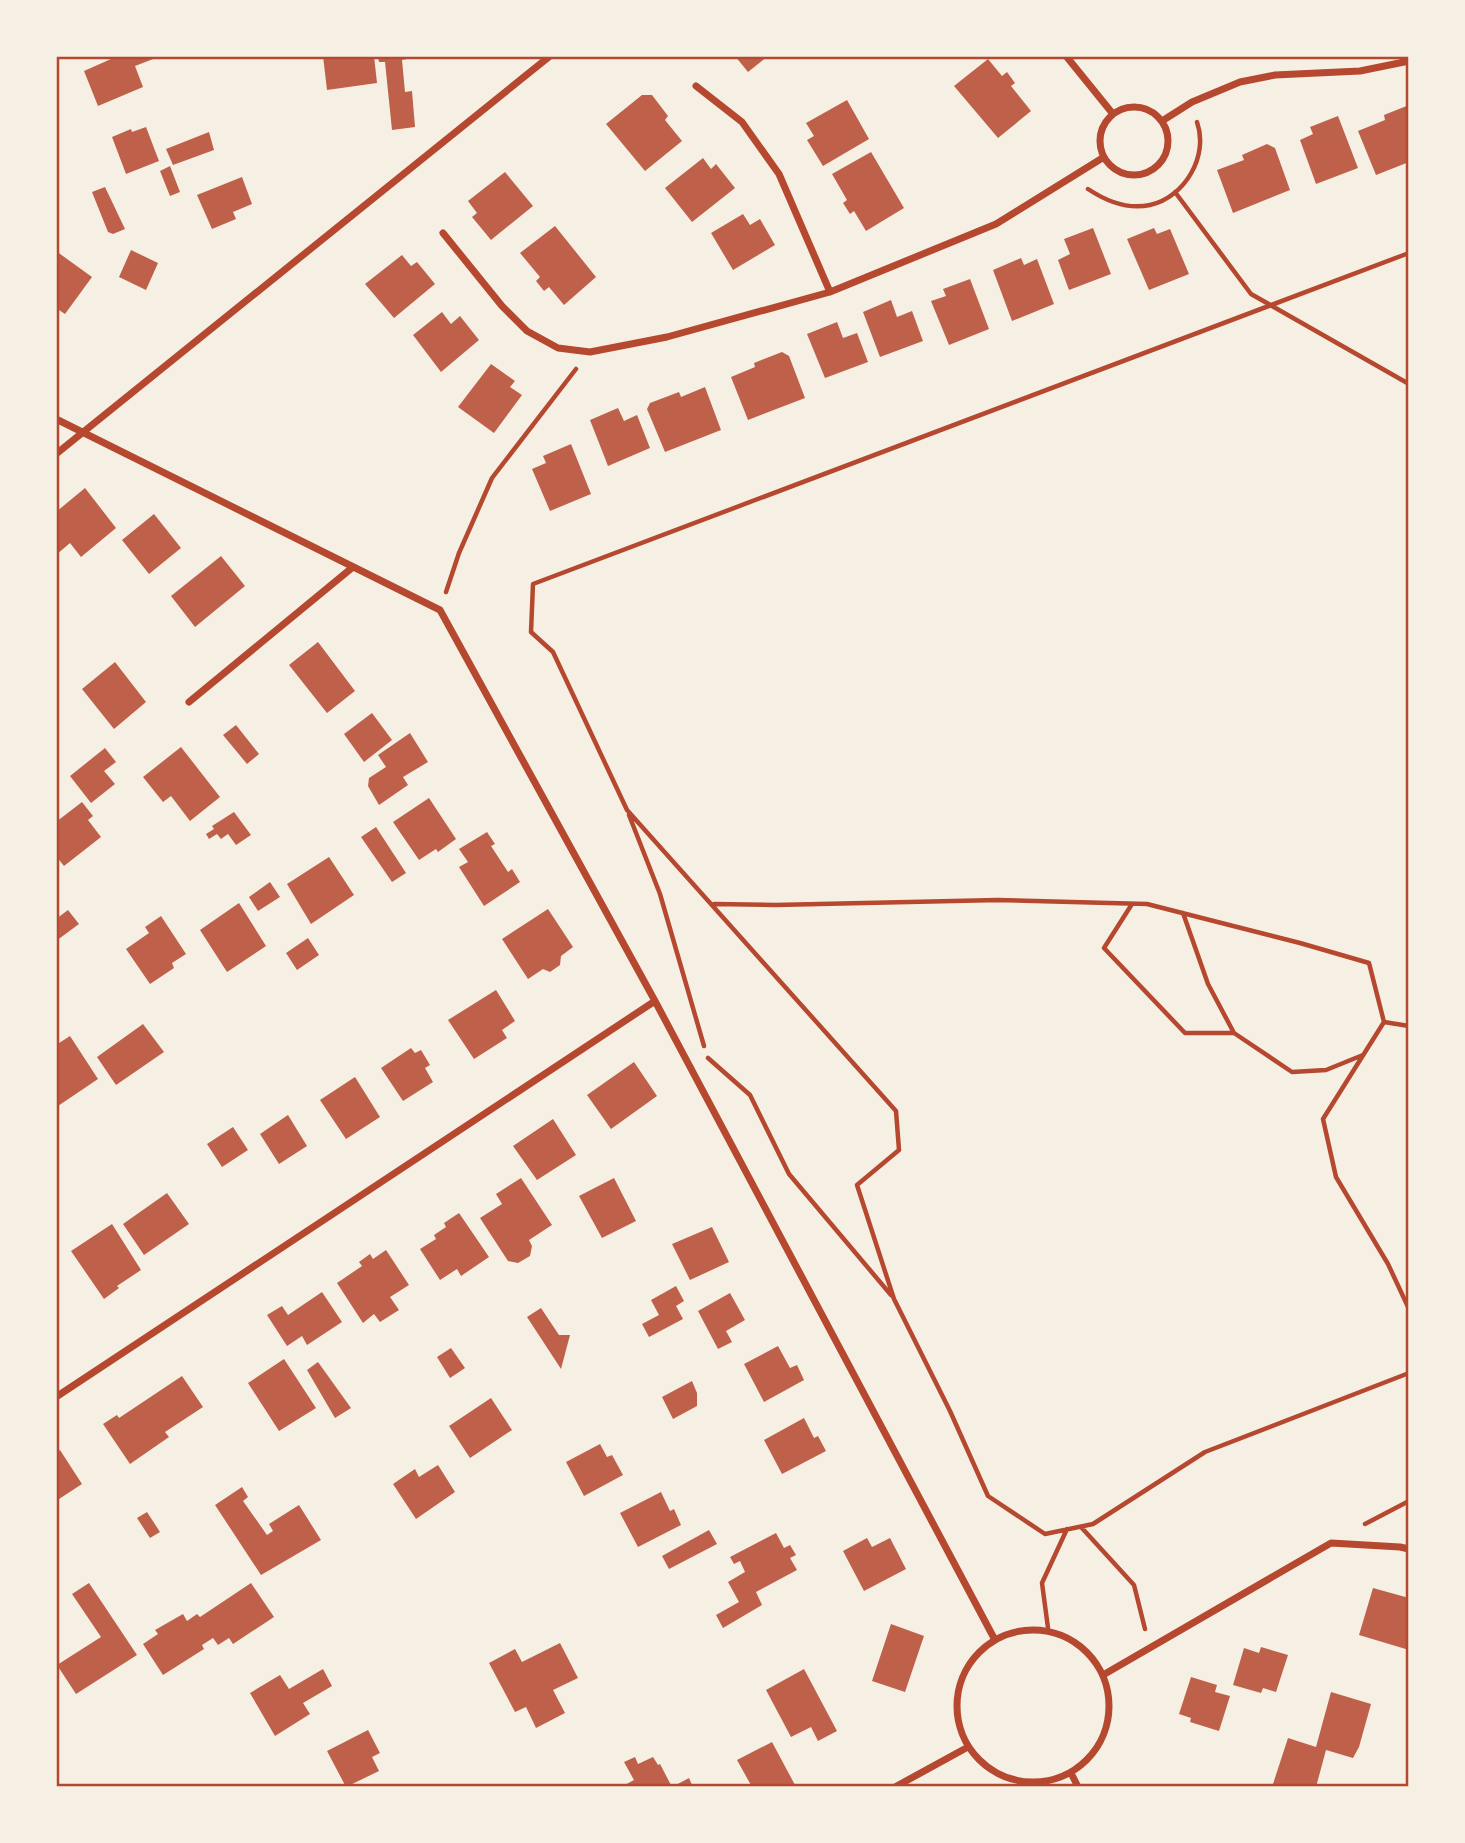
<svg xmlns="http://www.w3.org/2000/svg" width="1465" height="1843" font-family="Ubuntu,sans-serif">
	<rect width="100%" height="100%" fill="#f6efe4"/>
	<!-- building -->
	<path fill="#bf614a" d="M 110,56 L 161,56 L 135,66 L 143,87 L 98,106 L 84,71 L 111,59 Z
		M 323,56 L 374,56 L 377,83 L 327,90 Z
		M 378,56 L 422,56 L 402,60 L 405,92 L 412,91 L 415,127 L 392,130 L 385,62 L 379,62 Z
		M 735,56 L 768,56 L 748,72 Z
		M 988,59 L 1002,76 L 1007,72 L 1015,83 L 1011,86 L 1031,111 L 998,138 L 954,86 Z
		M 642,95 L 652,95 L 668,116 L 665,120 L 682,141 L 645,171 L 606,124 Z
		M 847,100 L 869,139 L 823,166 L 807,140 L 814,136 L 806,123 Z
		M 1409,105 L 1409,162 L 1376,175 L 1358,131 L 1385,120 L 1384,115 Z
		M 1338,116 L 1358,168 L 1316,184 L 1300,140 L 1313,134 L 1310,127 Z
		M 146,127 L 159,161 L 126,174 L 112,137 L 131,129 L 132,132 Z
		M 209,132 L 214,150 L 173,165 L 166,149 Z
		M 1267,144 L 1275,148 L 1290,190 L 1233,213 L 1217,170 L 1244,160 L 1242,155 Z
		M 871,152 L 904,208 L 866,231 L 854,211 L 850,214 L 843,203 L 847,200 L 832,174 Z
		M 703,158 L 711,169 L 716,164 L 735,188 L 692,222 L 665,188 Z
		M 170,166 L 180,192 L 170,196 L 160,171 Z
		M 505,172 L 533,206 L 491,240 L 472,217 L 477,213 L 468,201 Z
		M 242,177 L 252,204 L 233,212 L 236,219 L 212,229 L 197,195 Z
		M 105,187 L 125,229 L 113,234 L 108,232 L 92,192 Z
		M 743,214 L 750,225 L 760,219 L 775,245 L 733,270 L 711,233 Z
		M 555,226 L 596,277 L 564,305 L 549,287 L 544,291 L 536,281 L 540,277 L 520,253 Z
		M 1093,228 L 1111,274 L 1069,290 L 1058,260 L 1070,254 L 1064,239 Z
		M 1154,228 L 1157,234 L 1170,229 L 1189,274 L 1149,290 L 1127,239 Z
		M 131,250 L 158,263 L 146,290 L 119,277 Z
		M 56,251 L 92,277 L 65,314 L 56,308 Z
		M 402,255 L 411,266 L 417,262 L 435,284 L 394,318 L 365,284 Z
		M 1021,258 L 1024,265 L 1037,259 L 1054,304 L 1012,321 L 993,270 Z
		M 970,279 L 989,329 L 949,345 L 931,301 L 946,296 L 943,289 Z
		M 891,300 L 897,317 L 912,311 L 923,341 L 880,357 L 863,312 Z
		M 442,312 L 451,324 L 460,316 L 479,340 L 441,372 L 413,335 Z
		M 837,322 L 843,338 L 857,333 L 868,362 L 825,378 L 807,334 Z
		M 782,352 L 789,356 L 805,398 L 748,420 L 731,377 L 755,367 L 754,363 Z
		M 491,364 L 515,381 L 510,387 L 522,395 L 494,433 L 458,407 Z
		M 705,387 L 721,430 L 665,452 L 647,409 L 650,403 L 679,392 L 681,397 Z
		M 618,408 L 624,421 L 637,415 L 650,448 L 608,466 L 590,420 Z
		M 571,444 L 591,494 L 550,511 L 532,469 L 546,463 L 543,456 Z
		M 85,488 L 116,528 L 81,557 L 70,543 L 56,555 L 56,512 Z
		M 154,514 L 181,548 L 149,574 L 122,540 Z
		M 221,556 L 245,586 L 195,627 L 171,596 Z
		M 318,642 L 355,691 L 327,713 L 289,665 Z
		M 115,662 L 146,702 L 114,729 L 82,689 Z
		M 372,713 L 392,740 L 364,762 L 344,734 Z
		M 236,725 L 259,754 L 247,764 L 223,735 Z
		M 410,733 L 428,762 L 403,777 L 408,785 L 379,805 L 368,786 L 369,778 L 386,767 L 378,755 Z
		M 181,747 L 220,797 L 190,821 L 171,796 L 163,802 L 143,777 Z
		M 105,748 L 116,762 L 104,771 L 115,784 L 91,803 L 70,776 Z
		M 429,798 L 456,839 L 438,852 L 436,849 L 419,860 L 393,822 Z
		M 82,802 L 93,816 L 88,820 L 101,837 L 64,866 L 56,856 L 56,822 Z
		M 234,812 L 251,835 L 236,845 L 228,834 L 221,839 L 217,834 L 209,839 L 206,834 L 214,829 L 212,826 Z
		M 376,827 L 406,873 L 392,882 L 361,837 Z
		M 487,832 L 495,844 L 491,846 L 508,872 L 512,869 L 520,882 L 484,906 L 459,867 L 468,862 L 459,849 Z
		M 329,857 L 354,895 L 311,924 L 287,884 Z
		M 270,882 L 280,897 L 258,911 L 249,897 Z
		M 239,903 L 266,946 L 227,972 L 200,930 Z
		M 548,909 L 573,947 L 561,956 L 560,965 L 550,972 L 543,969 L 528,979 L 502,939 Z
		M 68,910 L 79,924 L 56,941 L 56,919 Z
		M 161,916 L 186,954 L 172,963 L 174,968 L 150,984 L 126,949 L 149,933 L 145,927 Z
		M 308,938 L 319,955 L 297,970 L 286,953 Z
		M 496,990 L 515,1021 L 502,1030 L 507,1038 L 474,1059 L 448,1020 Z
		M 143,1024 L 164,1052 L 116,1085 L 97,1057 Z
		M 70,1036 L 98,1079 L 58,1106 L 56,1102 L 56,1045 Z
		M 411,1048 L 415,1053 L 421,1050 L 430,1065 L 425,1068 L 433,1082 L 403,1101 L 381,1068 Z
		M 634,1062 L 657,1096 L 611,1129 L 587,1095 Z
		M 355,1077 L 380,1117 L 346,1139 L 320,1100 Z
		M 288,1115 L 307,1146 L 279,1164 L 260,1134 Z
		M 553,1119 L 576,1155 L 537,1180 L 513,1146 Z
		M 233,1127 L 248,1150 L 222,1167 L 207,1144 Z
		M 521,1178 L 552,1225 L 529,1240 L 532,1246 L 530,1256 L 518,1263 L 508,1261 L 480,1218 L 502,1204 L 496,1194 Z
		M 614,1178 L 636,1221 L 602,1238 L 579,1196 Z
		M 167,1193 L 189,1224 L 144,1255 L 123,1224 Z
		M 459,1213 L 489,1257 L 461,1276 L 457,1269 L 440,1280 L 420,1249 L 436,1239 L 434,1235 L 446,1227 L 444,1223 Z
		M 112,1224 L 141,1270 L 117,1286 L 119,1288 L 104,1299 L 71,1251 Z
		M 712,1227 L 729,1262 L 690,1280 L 672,1244 Z
		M 386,1250 L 409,1285 L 390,1297 L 399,1310 L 380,1322 L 374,1314 L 363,1323 L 337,1283 L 362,1266 L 359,1262 L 370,1254 L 373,1259 Z
		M 676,1286 L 684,1301 L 676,1306 L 683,1319 L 649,1337 L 642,1324 L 659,1315 L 651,1300 Z
		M 322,1292 L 342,1322 L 307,1345 L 302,1336 L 287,1346 L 267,1315 L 282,1306 L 288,1315 Z
		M 730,1293 L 745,1320 L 726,1331 L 732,1342 L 718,1349 L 698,1311 Z
		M 541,1308 L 559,1335 L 570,1335 L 561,1369 L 527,1317 Z
		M 778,1346 L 790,1368 L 797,1365 L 804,1380 L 764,1402 L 744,1364 Z
		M 451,1348 L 465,1368 L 450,1378 L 437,1357 Z
		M 284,1359 L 316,1408 L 279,1431 L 248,1383 Z
		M 318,1362 L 351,1408 L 335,1418 L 307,1370 Z
		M 182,1376 L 203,1407 L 165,1432 L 169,1437 L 130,1464 L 103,1424 L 117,1415 L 119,1418 Z
		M 692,1381 L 697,1393 L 697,1406 L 673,1419 L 662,1397 Z
		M 491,1398 L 512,1430 L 470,1458 L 449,1426 Z
		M 804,1418 L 814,1438 L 818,1436 L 826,1451 L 782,1474 L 764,1440 Z
		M 600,1444 L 607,1457 L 612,1455 L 623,1475 L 584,1496 L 566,1462 Z
		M 60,1450 L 82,1484 L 56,1501 L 56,1453 Z
		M 438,1465 L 455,1492 L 416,1519 L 393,1484 L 415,1469 L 419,1477 Z
		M 242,1487 L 248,1497 L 243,1501 L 267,1535 L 273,1531 L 269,1524 L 299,1505 L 321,1540 L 261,1575 L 215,1505 Z
		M 661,1492 L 670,1511 L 674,1509 L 681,1525 L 638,1547 L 620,1513 Z
		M 147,1512 L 160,1532 L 150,1538 L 137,1518 Z
		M 709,1530 L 717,1544 L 669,1569 L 662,1556 Z
		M 776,1533 L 784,1548 L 790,1545 L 796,1555 L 790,1558 L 797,1570 L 756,1592 L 762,1605 L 723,1628 L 716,1615 L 739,1602 L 728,1582 L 745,1572 L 740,1561 L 734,1564 L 730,1557 Z
		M 867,1538 L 872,1547 L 890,1538 L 906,1569 L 864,1591 L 843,1551 Z
		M 89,1583 L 137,1655 L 76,1694 L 57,1665 L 101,1637 L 72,1594 Z
		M 251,1583 L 274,1617 L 233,1644 L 229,1638 L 218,1645 L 213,1638 L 202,1645 L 204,1649 L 163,1675 L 143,1644 L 158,1634 L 155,1630 L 183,1614 L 187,1621 L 197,1614 L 200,1617 Z
		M 1373,1588 L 1409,1598 L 1409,1650 L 1359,1635 Z
		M 891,1624 L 924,1636 L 905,1692 L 872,1681 Z
		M 560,1643 L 578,1678 L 553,1690 L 565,1713 L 536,1728 L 526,1707 L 515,1712 L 489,1663 L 515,1649 L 522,1662 Z
		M 1261,1647 L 1288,1655 L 1276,1692 L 1263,1688 L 1261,1693 L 1233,1685 L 1244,1648 L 1259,1653 Z
		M 323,1669 L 332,1686 L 303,1703 L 310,1714 L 275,1736 L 250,1693 L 280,1675 L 289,1689 Z
		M 804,1669 L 837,1731 L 818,1741 L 811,1727 L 791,1737 L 766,1690 Z
		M 1191,1677 L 1217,1685 L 1215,1692 L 1230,1696 L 1219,1731 L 1190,1722 L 1191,1718 L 1179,1714 Z
		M 1331,1692 L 1371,1704 L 1359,1747 L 1353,1758 L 1326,1750 L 1316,1787 L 1272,1787 L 1288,1738 L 1316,1747 Z
		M 368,1730 L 380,1753 L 372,1757 L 379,1771 L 346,1787 L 327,1751 Z
		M 772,1742 L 795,1785 L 790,1787 L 752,1787 L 737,1760 Z
		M 635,1757 L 638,1764 L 653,1757 L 658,1765 L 660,1764 L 672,1787 L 689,1778 L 693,1787 L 621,1787 L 634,1780 L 624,1762 Z"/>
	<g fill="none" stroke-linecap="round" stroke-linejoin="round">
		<!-- path -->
		<path stroke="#b5482f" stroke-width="4.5" d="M 1088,189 C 1106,201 1127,210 1150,205 C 1185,197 1209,156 1197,122
			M 1175,192 L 1251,294 L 1409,384
			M 1409,253 L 533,584 L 531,632 L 553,652 L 627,810 L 896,1111 L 899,1150 L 857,1185 L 894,1299 L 950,1411 L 988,1496 L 1045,1534 L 1093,1524 L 1205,1452 L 1409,1373
			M 446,592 L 459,553 L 492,478 L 576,369
			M 629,815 L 660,894 L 704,1046
			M 714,904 L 775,905 L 998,900 L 1147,904 L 1300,943 L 1369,963 L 1384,1022 L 1323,1119 L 1336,1177 L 1388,1264 L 1409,1309
			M 1132,904 L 1104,948 L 1185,1033 L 1234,1033 L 1292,1072 L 1326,1070 L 1363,1055
			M 1183,913 L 1208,984 L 1234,1033
			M 1384,1022 L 1409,1026
			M 708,1058 L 750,1095 L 789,1174 L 891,1295
			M 1365,1524 L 1409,1501
			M 1081,1527 L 1134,1585 L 1145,1629
			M 1048,1628 L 1042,1583 L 1067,1529"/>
		<!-- minor -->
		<path stroke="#b5482f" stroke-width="7" d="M 1066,56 L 1113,114
			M 696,86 L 742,122 L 779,174 L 830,292
			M1100 141a34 34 0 1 1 68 0a34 34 0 1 1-68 0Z
			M 1162,121 L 1192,102 L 1240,82 L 1275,75 L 1360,71 L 1409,61
			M 443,233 L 502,306 L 527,331 L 558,348 L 590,352 L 667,337 L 830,292 L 996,224 L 1104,157
			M 56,419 L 440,610 L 655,1001 L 995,1640
			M 56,454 L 550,56
			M 189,702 L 353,567
			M 56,1397 L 655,1001
			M957 1706a76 76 0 1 1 152 0a76 76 0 1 1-152 0Z
			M 1103,1675 L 1331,1543 L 1400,1547 L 1409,1549
			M 1071,1773 L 1078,1787
			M 895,1787 L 968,1747"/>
	</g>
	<!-- border -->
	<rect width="1465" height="1843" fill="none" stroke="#f6efe4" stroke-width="116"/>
	<rect x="58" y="58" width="1349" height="1727" fill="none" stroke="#b5482f" stroke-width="2.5"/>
</svg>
